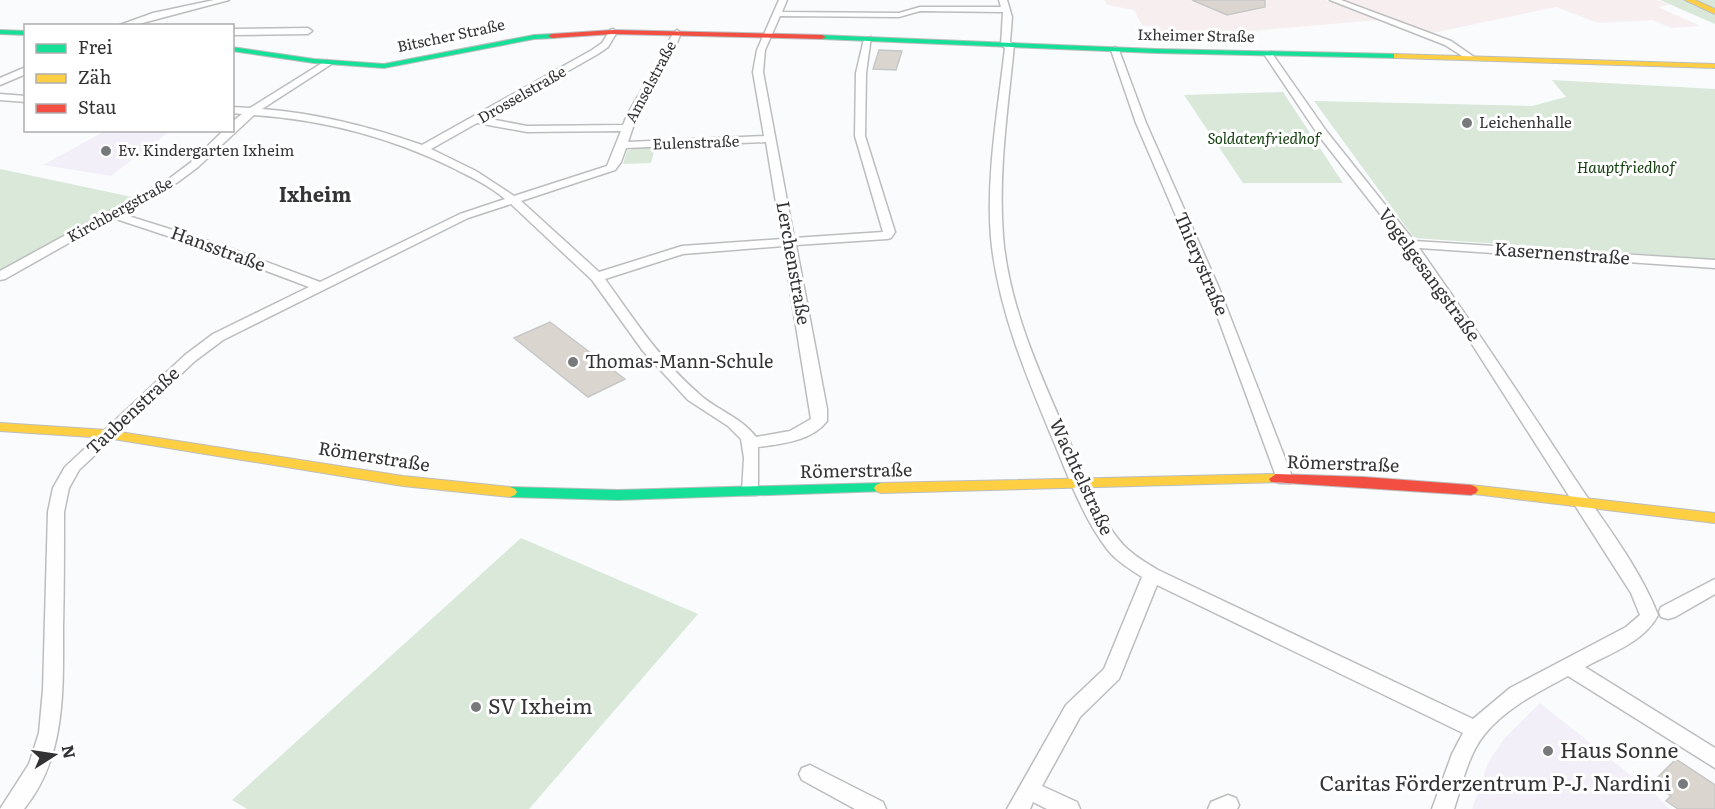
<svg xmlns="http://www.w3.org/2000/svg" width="1715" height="809" font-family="Literata,serif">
	<rect width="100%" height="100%" fill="#f9fbfd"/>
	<!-- industrial -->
	<path fill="#f7eeef" d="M 1104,0 L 1325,0 L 1378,20 L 1251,31 L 1159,34 L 1161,28 L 1142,25 L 1134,10 L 1107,5 Z
		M 1339,0 L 1657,0 L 1670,5 L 1658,7 L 1700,26 L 1671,28 L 1653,20 L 1598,23 L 1556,7 L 1428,34 Z"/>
	<!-- education -->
	<path fill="#f2eff9" d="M 107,130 L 170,131 L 111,176 L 43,165 Z
		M 1540,703 L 1658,797 L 1670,809 L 1472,809 L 1488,763 L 1503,740 Z"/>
	<!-- green -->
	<path fill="#d9e8d9" d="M 1660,0 L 1715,0 L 1715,24 Z
		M 1552,80 L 1715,89 L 1715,259 L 1414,238 L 1314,101 L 1532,106 L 1566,97 Z
		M 1283,92 L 1343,183 L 1243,183 L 1184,95 Z
		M 635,148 L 655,148 L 651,163 L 623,164 L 627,151 Z
		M 0,169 L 137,198 L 0,272 Z
		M 521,538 L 698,614 L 529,809 L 247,809 L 232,800 Z"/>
	<!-- building -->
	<path fill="#dad6cf" stroke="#c7c7c8" stroke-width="1.5" d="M 1192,0 L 1265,0 L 1265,7 L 1227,15 Z
		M 879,50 L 902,51 L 896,70 L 873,69 Z
		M 550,322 L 625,379 L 588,397 L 514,338 Z
		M 1676,759 L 1715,785 L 1715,809 L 1678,809 L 1666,801 L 1671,796 L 1652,783 Z"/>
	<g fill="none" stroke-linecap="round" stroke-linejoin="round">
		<defs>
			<path id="street" d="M 214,0 L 229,0 L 131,26 L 117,26 L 153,13 Z
				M 779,0 L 787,0 L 782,12 L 899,13 L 920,7 L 1001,7 L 999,0 L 1007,0 L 1012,17 L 1010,42 L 1014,45 C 1008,108 998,172 1003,236 C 1009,310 1043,380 1072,447 C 1085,478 1097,513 1119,540 C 1129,553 1145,562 1158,570 L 1473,719 L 1510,688 L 1626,627 L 1640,615 L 1631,593 L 1461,327 L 1406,247 L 1319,136 L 1264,54 L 1271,52 L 1327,132 L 1414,241 L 1715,260 L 1715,268 L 1419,248 C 1473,324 1524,401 1575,479 C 1604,523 1639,566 1658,615 C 1644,642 1611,653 1585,667 L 1715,748 L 1715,768 L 1568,676 C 1538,692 1506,708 1484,735 C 1468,755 1462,785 1454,809 L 1432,809 L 1452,754 L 1463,733 L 1157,585 L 1119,679 L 1080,717 L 1042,786 L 1077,802 L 1080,809 L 1047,809 L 1033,802 L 1030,809 L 1007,809 L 1066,705 L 1104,669 L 1142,577 C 1130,569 1116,561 1107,549 C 1084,519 1070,481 1056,447 C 1028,380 998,311 991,238 C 986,175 998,110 1005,48 L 1001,45 L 1003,12 L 920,11 L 899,17 L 780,16 L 765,50 L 763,72 L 794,238 L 883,232 L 855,136 L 856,73 L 864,39 L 871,37 L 866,73 L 865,136 L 895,232 L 891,238 L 887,239 L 796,245 L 827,409 L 827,421 C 812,441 781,444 758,447 L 758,491 L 756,495 L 744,495 L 742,491 L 744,458 L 741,439 L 728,426 L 688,400 L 643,351 L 592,280 L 511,204 L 468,218 L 223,340 L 195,361 L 79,470 L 69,488 L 64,512 C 64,551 64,589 63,628 C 63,691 66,757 24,809 L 0,809 L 29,764 L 39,733 L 43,690 L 48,512 L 53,488 L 65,467 L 185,355 L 213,334 L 309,287 L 216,252 L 113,218 L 5,279 L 0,280 L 0,271 L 170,178 L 190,163 L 224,130 L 232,130 L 232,122 L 242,114 L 232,113 L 232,107 L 250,108 L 327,60 L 332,63 L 330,65 L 262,109 C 316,113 371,127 422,145 L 592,50 L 602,43 L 610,30 L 613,29 L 617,32 L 608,47 L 598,54 L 485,118 L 527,126 L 623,125 C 633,99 651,79 664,55 C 668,47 669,35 677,30 L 681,33 L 672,55 L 639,109 L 628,142 L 764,136 L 753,72 L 757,50 ZM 254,115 C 324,120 390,137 453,168 C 471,177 490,186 505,199 L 460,214 L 320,282 L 224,246 L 122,214 L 178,182 L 198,167 ZM 477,123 L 527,132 L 621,131 L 607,166 L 514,196 L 476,171 L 431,149 ZM 766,142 L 782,239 L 682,246 L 599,272 L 521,201 L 615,170 L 621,162 L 626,148 ZM 783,246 L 811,419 L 790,431 L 756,437 C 741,417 716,410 698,393 C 661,361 633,318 605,279 L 683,254 Z
				M 1330,0 L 1341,0 L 1451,41 L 1474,57 L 1467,59 L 1445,45 Z
				M 232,29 L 308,28 L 312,31 L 308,34 L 232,35 Z
				M 1115,47 L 1119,50 L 1146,123 L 1219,288 L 1293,479 L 1291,483 L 1279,483 L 1277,479 L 1207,288 L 1136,123 L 1111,50 Z
				M 26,67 L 26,74 L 0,85 L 0,78 Z
				M 0,94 L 26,96 L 26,102 L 0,100 Z
				M 1715,579 L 1715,594 L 1675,617 L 1668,619 L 1661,617 L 1659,612 L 1661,607 Z
				M 810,765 L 883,802 L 886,809 L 855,809 L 802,780 L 799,774 L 802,768 Z
				M 1228,795 L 1236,798 L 1239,805 L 1237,809 L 1208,809 L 1211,802 Z"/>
			<path id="fast" d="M 0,30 L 26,31 L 26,35 L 0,34 Z
				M 552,34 L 556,36 L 555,38 L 534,39 L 384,68 L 314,63 L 232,51 L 232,47 L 314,59 L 384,64 L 534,35 Z
				M 819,35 L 1156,49 L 1397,54 L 1401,56 L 1397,58 L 1156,53 L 822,39 L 818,37 Z
				M 881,483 L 886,485 L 888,488 L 886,491 L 618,500 L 510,497 L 505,495 L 503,492 L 505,489 L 510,487 L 618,490 Z"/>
			<path id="slow" d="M 1685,0 L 1695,0 L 1715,9 L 1715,14 Z
				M 1394,54 L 1715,64 L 1715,68 L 1397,58 L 1394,58 Z
				M 0,423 L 107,430 L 403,476 L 510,487 L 515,489 L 517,492 L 515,495 L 510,497 L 403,486 L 107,438 L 0,431 Z
				M 1276,474 L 1283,479 L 1281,482 L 881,493 L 876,491 L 874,488 L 876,485 L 881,483 Z
				M 1471,485 L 1715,513 L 1715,523 L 1466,493 L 1464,490 L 1466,487 Z"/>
			<path id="jam" d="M 613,30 L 822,35 L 826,37 L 822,39 L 613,34 L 552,38 L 548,36 L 552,34 Z
				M 1276,474 L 1364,477 L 1471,485 L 1476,487 L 1478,490 L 1476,493 L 1471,495 L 1271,482 L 1269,479 Z"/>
		</defs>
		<!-- street casing -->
		<use href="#street" stroke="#bcbdbe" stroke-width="3"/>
		<!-- fast casing -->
		<use href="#fast" stroke="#bcbdbe" stroke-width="2"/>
		<!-- slow casing -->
		<use href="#slow" stroke="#bcbdbe" stroke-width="2"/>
		<!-- jam casing -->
		<use href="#jam" stroke="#bcbdbe" stroke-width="2"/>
		<!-- street -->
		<use href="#street" fill="#fefeff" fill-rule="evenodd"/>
		<!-- fast -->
		<use href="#fast" fill="#16e098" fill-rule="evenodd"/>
		<!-- slow -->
		<use href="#slow" fill="#ffcf43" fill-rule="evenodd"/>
		<!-- jam -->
		<use href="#jam" fill="#f24e42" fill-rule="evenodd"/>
	</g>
	<!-- markers -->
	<g fill="#78797b" stroke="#fff" stroke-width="2">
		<circle cx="1467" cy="123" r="6"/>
		<circle cx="106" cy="151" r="6"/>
		<circle cx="573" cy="362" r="6"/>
		<circle cx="476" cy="707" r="6"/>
		<circle cx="1548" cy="751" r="6"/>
		<circle cx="1683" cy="784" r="6"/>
	</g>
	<g text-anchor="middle" stroke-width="6" stroke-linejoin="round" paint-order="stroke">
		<!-- far-street labels -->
		<g font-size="15" fill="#333335" stroke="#fff">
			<text transform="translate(451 36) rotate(-12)" y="5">Bitscher Straße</text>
			<text transform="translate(1196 36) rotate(1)" y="5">Ixheimer Straße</text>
			<text transform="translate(651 82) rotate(-62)" y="5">Amselstraße</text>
			<text transform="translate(522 95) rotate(-30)" y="5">Drosselstraße</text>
			<text transform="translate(696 143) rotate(-2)" y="5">Eulenstraße</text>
			<text transform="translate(120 210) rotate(-29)" y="5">Kirchbergstraße</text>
		</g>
		<!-- far-poi labels -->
		<g font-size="15" fill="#333335" stroke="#fff" text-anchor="start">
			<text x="1479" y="128">Leichenhalle</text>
			<text x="118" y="156">Ev. Kindergarten Ixheim</text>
		</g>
		<!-- far-park labels -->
		<g font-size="15" font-style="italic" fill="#154110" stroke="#fff">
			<text x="1264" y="144">Soldatenfriedhof</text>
			<text x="1626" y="173">Hauptfriedhof</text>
		</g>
		<!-- street labels -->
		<g font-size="18" fill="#333335" stroke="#fff">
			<text transform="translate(218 249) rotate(20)" y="6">Hansstraße</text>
			<text transform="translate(1562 254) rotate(4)" y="6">Kasernenstraße</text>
			<text transform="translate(793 263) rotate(80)" y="6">Lerchenstraße</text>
			<text transform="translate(1201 264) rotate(67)" y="6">Thierystraße</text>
			<text transform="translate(1429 275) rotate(54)" y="6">Vogelgesangstraße</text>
			<text transform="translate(133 411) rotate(-43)" y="6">Taubenstraße</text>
			<text transform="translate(374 457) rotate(9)" y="6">Römerstraße</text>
			<text transform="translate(1343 464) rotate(2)" y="6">Römerstraße</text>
			<text transform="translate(856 471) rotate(-1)" y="6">Römerstraße</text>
			<text transform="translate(1081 477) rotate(65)" y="6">Wachtelstraße</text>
		</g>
		<!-- poi labels -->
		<g font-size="18" fill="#333335" stroke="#fff" text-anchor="start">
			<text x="585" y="368">Thomas-Mann-Schule</text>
		</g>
		<!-- far-district labels -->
		<g font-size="20" font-weight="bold" fill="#343438" stroke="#fff">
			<text x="315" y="202">Ixheim</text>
		</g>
		<!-- near-poi labels -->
		<g font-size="21" fill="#333335" stroke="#fff" text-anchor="start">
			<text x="488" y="714">SV Ixheim</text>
			<text x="1560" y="758">Haus Sonne</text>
			<text x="1671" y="791" text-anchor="end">Caritas Förderzentrum P-J. Nardini</text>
		</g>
	</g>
	<!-- legend -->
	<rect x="24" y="24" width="210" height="108" fill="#ffffff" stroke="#adadae" stroke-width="1.5"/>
	<rect x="36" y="44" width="30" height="9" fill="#16e098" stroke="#adadae" stroke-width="1.5"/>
	<text x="78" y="54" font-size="18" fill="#333335">Frei</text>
	<rect x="36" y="74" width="30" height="9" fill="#ffcf43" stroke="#adadae" stroke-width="1.5"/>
	<text x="78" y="84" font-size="18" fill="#333335">Zäh</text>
	<rect x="36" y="104" width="30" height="9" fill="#f24e42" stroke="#adadae" stroke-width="1.5"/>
	<text x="78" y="114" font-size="18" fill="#333335">Stau</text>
	<!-- north arrow -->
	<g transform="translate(54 755) rotate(78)" stroke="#ffffff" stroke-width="4.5" paint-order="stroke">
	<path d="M0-4.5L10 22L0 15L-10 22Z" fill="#333335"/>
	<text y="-9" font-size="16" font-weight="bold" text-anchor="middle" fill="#333335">N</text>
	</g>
</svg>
